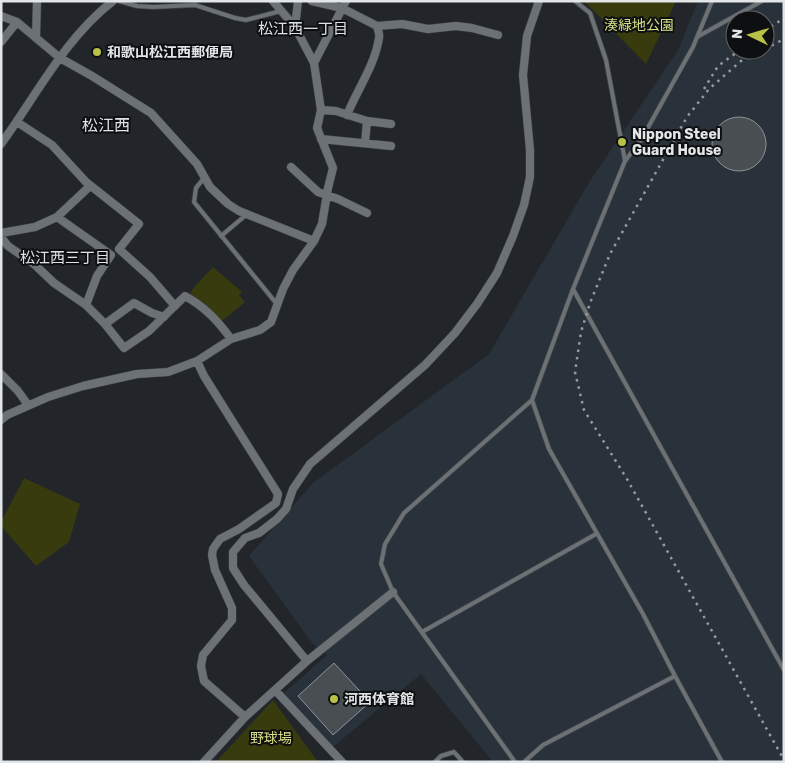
<svg xmlns="http://www.w3.org/2000/svg" width="785" height="763" font-family="Rubik,'Noto Sans JP',sans-serif">
	<rect width="100%" height="100%" fill="#22262a"/>
	<!-- built -->
	<path fill="#29323a" fill-rule="evenodd" d="M 698,1 L 784,1 L 784,762 L 493,762 L 421,674 L 333,747 L 284,693 L 327,655 L 313,644 L 249,556 L 313,483 L 489,354 L 590,181 L 678,50 ZM 735,20 L 765,20 L 765,50 L 735,50 Z"/>
	<!-- green -->
	<path fill="#383b0d" d="M 584,1 L 676,1 L 646,64 Z
		M 213,267 L 242,292 L 239,295 L 245,302 L 222,321 L 191,297 L 190,293 L 195,286 Z
		M 24,478 L 80,504 L 69,542 L 36,566 L 1,526 L 1,522 Z
		M 273,700 L 318,762 L 216,762 Z"/>
	<!-- building -->
	<path fill="#494e52" stroke="#8d9398" d="M712 144a27 27 0 1 1 54 0a27 27 0 1 1-54 0Z
		M 334,663 L 370,702 L 333,735 L 298,696 Z"/>
	<g fill="none" stroke-linecap="round" stroke-linejoin="round">
		<defs>
			<path id="service" d="M 119,1 L 137,6 L 153,7 L 195,5 L 235,18 L 246,20 L 281,11
				M 575,1 L 590,13 L 606,60 L 625,161
				M 697,37 L 762,1
				M 204,178 L 196,188 L 194,202 L 276,303
				M 221,236 L 246,215
				M 573,289 L 784,670
				M 532,400 L 549,449 L 643,614 L 675,676 L 722,762
				M 422,632 L 596,534
				M 435,762 L 441,756 L 454,752 L 463,762
				M 515,762 L 393,592 L 381,564 L 385,544 L 404,513 L 532,400 L 573,289 L 625,161 L 641,140 L 693,47 L 712,1
				M 524,762 L 543,745 L 675,676"/>
			<path id="minor" d="M 312,1 L 342,8 L 377,26 L 402,24 L 428,29 L 456,26 L 472,28 L 498,35
				M 1,16 L 17,22 L 60,58 L 92,76 L 151,113 L 197,164 L 210,187 L 228,204 L 239,211 L 314,241
				M 295,27 L 298,1
				M 36,38 L 37,1
				M 1,42 L 17,22
				M 314,63 L 346,1
				M 321,110 L 336,111 L 367,121 L 391,124
				M 347,115 C 357,90 375,65 379,38 C 380,34 378,30 377,26
				M 17,122 L 52,145 L 86,182 L 139,224 L 119,249 L 150,277 L 175,306
				M 321,139 L 391,146
				M 365,143 L 367,121
				M 1,144 C 36,96 65,38 113,1
				M 291,167 L 318,192 L 338,199 L 367,213
				M 57,217 L 111,255 L 97,276 L 86,305
				M 1,233 L 35,227 L 57,217 L 90,186
				M 1,237 L 8,246 L 34,264 L 54,283 L 86,305 L 105,324 L 124,348 L 149,331 L 185,296 C 205,307 218,321 231,339
				M 105,324 L 134,303 L 152,313 L 164,317
				M 197,361 L 204,376 L 278,494 L 276,503 L 239,529 L 220,539 L 213,549 L 212,555 L 215,570 L 232,608 L 232,620 L 203,655 L 201,666 L 204,681 L 245,717
				M 1,374 L 18,391 L 28,405
				M 1,420 L 7,415 L 48,397 L 83,386 L 137,374 L 168,372 L 197,361 L 231,339 L 260,330 L 271,322 L 283,289 L 293,270 L 314,241 L 322,224 L 328,188 L 333,168 L 317,128 L 321,110 L 314,63 L 295,27 L 273,1
				M 307,661 L 244,585 L 233,568 L 233,552 L 245,538 L 259,533 L 277,519 L 286,509 L 293,489 L 310,464 L 425,365 L 455,333 L 477,304 L 497,273 L 513,236 L 524,205 L 530,177 L 530,150 L 523,75 L 527,36 L 539,1
				M 275,690 L 342,762
				M 204,762 L 245,717 L 307,661 L 393,592"/>
		</defs>
		<!-- service casing -->
		<use href="#service" stroke="#3f4346" stroke-width="5.5"/>
		<!-- minor casing -->
		<use href="#minor" stroke="#3f4346" stroke-width="9"/>
		<!-- service -->
		<use href="#service" stroke="#6c7176" stroke-width="4"/>
		<!-- minor -->
		<use href="#minor" stroke="#6c7176" stroke-width="8"/>
		<!-- rail -->
		<path stroke="#979b9d" stroke-width="2.5" stroke-dasharray="2.5 5" stroke-linecap="butt" d="M 765,31 L 784,18
			M 765,49 L 784,39
			M 762,50 L 741,61 L 709,89 L 687,117 L 610,254 L 590,303 L 581,332 L 575,372 L 584,410 L 627,479 L 784,760
			M 704,89 L 718,66 L 740,50"/>
	</g>
	<!-- markers -->
	<g fill="#b8c147" stroke="#0d0f11" stroke-width="2">
		<circle cx="97" cy="52" r="5"/>
		<circle cx="622" cy="142" r="5"/>
		<circle cx="334" cy="699" r="5"/>
	</g>
	<g text-anchor="middle" stroke-width="4" stroke-linejoin="round" paint-order="stroke">
		<!-- park labels -->
		<g font-size="14" fill="#d8e088" stroke="#0d0f11">
			<text x="639" y="30">湊緑地公園</text>
			<text x="271" y="743">野球場</text>
		</g>
		<!-- poi labels -->
		<g font-size="14" font-weight="bold" fill="#e3e6e8" stroke="#0d0f11" text-anchor="start">
			<text x="107" y="57">和歌山松江西郵便局</text>
			<text x="632" y="139">Nippon Steel<tspan x="632" dy="16">Guard House</tspan></text>
			<text x="344" y="704">河西体育館</text>
		</g>
		<!-- neighbourhood labels -->
		<g font-size="15" fill="#dce2e7" stroke="#0d0f11">
			<text x="303" y="34">松江西一丁目</text>
			<text x="65" y="263">松江西三丁目</text>
		</g>
		<!-- quarter labels -->
		<g font-size="16" fill="#dce2e7" stroke="#0d0f11">
			<text x="106" y="131">松江西</text>
		</g>
	</g>
	<!-- border -->
	<rect width="785" height="763" fill="none" stroke="#e3e6e8" stroke-width="5"/>
	<!-- north arrow -->
	<g transform="translate(750 35) rotate(275)"><circle r="24" fill="#0d0f11" stroke="#636567"/>
	<path d="M0-4L9 19L0 12L-9 19Z" fill="#b8c147"/>
	<text y="-8" font-size="14" font-weight="bold" text-anchor="middle" fill="#e3e6e8">N</text>
	</g>
</svg>
